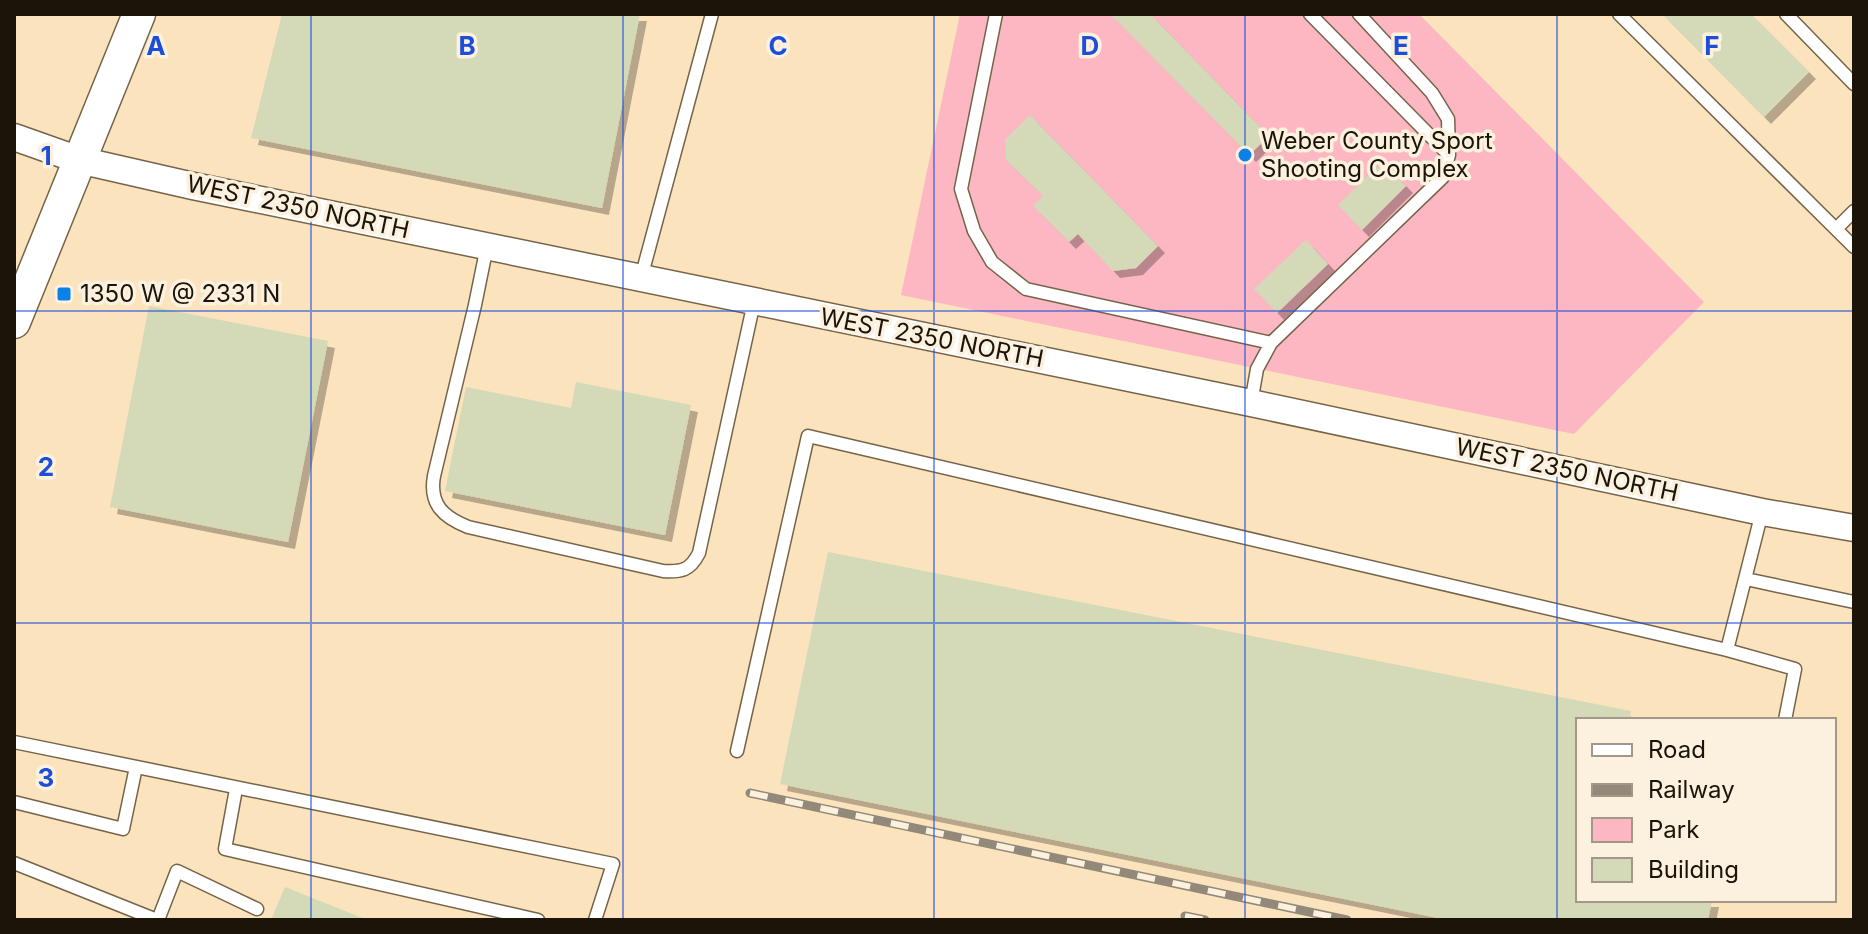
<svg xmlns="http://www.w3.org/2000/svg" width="1868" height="934" font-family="Inter,sans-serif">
	<defs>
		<filter id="shadow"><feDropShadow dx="7" dy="7" stdDeviation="0" flood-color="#0004"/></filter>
	</defs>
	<rect width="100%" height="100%" fill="#fcf0de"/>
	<!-- built -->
	<path fill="#fbe3bd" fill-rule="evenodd" d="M 14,14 L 1854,14 L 1854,920 L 14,920 ZM 1578,720 L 1834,720 L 1834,900 L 1578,900 Z"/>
	<!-- green -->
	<path fill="#fdb7c2" d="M 960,14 L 1419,14 L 1704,302 L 1574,434 L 901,295 Z"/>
	<!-- building -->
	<path fill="#d4d9b7" filter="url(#shadow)" d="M 282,14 L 640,14 L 602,208 L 251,138 Z
		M 1110,14 L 1150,14 L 1269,136 L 1249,155 Z
		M 1662,14 L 1751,14 L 1809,72 L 1764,117 Z
		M 1030,115 L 1158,246 L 1136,268 L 1113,271 L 1078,234 L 1069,242 L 1033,206 L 1043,196 L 1006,160 L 1005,140 Z
		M 1382,162 L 1406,186 L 1362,230 L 1338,205 Z
		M 1306,240 L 1328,264 L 1277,313 L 1254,289 Z
		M 149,306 L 328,341 L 288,542 L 110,507 Z
		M 576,382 L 691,405 L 665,535 L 445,491 L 466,387 L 571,408 Z
		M 828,552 L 1631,711 L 1630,720 L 1578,720 L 1578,900 L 1712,900 L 1708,920 L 1448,920 L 780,784 Z
		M 285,887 L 365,919 L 364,920 L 271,920 Z"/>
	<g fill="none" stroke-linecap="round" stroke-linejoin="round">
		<defs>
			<path id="service" d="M 996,14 L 961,189 L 974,231 L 992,262 L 1026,289 L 1271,343
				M 1359,14 L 1432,93 L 1448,119 L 1449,155
				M 1619,14 L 1854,247
				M 1786,14 L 1854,84
				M 1836,229 L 1854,211
				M 487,246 L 475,305 L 434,476 C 429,504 443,517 468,527 L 663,571 C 681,572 690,571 699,553 L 754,302
				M 641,278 L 712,14
				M 1251,403 L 1257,369 L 1271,343 L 1443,177 L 1449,155 L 1310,14
				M 1746,579 L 1854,602
				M 1727,650 L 1795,669 L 1785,720
				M 14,742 L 613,864 L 595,920
				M 737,751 L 808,436 L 1727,650 L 1762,512
				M 236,789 L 225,849 L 538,920
				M 14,802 L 123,829 L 136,767
				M 14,863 L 157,920
				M 158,920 L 177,871 L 257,909"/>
			<path id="minor" d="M 14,137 L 79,160 L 193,186 L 1251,403 L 1762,512 L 1854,528"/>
			<path id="tertiary" d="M 14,322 L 139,14"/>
		</defs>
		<!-- service casing -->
		<use href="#service" stroke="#766449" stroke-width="15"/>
		<!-- minor casing -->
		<use href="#minor" stroke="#766449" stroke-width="29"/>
		<!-- tertiary casing -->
		<use href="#tertiary" stroke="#766449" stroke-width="35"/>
		<!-- service -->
		<use href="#service" stroke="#fff" stroke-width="12"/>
		<!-- minor -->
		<use href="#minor" stroke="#fff" stroke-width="26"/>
		<!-- tertiary -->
		<use href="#tertiary" stroke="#fff" stroke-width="32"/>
		<defs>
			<path id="rail" d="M 750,793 L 1347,920
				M 1185,916 L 1205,920"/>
		</defs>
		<!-- rail casing -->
		<use href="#rail" stroke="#92897a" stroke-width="9"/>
		<!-- rail -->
		<use href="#rail" stroke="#fcf0de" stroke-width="6" stroke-dasharray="18" stroke-linecap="butt"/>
	</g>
	<!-- grid -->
	<path fill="none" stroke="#1d4ed8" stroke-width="2" stroke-opacity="0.55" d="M 311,14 L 311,920M 623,14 L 623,920M 934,14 L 934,920M 1245,14 L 1245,920M 1557,14 L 1557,920M 14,311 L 1854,311M 14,623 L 1854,623"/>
	<!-- markers -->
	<g fill="#0b80e6" stroke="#fcf0de" stroke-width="3">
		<circle cx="1245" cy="155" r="8"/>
		<rect x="56" y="286" width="16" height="16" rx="4"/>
	</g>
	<g text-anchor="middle" stroke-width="7" stroke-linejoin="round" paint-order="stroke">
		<!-- poi labels -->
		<g font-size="24" fill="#1a1409" stroke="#fcf0de" text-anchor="start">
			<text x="1261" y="149">Weber County Sport<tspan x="1261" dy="28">Shooting Complex</tspan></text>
			<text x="80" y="302">1350 W @ 2331 N</text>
		</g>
		<!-- street labels -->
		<g font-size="24" fill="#1a1409" stroke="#fcf0de">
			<text transform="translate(298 207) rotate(12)" y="8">WEST 2350 NORTH</text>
			<text transform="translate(932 338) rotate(11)" y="8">WEST 2350 NORTH</text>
			<text transform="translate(1567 470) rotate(12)" y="8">WEST 2350 NORTH</text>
		</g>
	</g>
	<g font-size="26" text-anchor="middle" font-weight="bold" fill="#1d4ed8" stroke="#fcf0de" stroke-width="7" stroke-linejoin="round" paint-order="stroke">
		<text x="156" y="55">A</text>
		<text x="467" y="55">B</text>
		<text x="778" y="55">C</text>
		<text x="1090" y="55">D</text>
		<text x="1401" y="55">E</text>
		<text x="1712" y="55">F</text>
		<text x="46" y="165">1</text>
		<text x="46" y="476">2</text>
		<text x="46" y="787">3</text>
	</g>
	<!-- border -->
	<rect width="1868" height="934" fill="none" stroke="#1a1409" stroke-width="32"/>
	<!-- legend -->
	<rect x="1576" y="718" width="260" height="184" fill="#fcf0de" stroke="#a29889" stroke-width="2"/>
	<rect x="1592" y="744" width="40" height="12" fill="#ffffff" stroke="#a29889" stroke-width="2"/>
	<text x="1648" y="758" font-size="24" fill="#1a1409">Road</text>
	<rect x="1592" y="784" width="40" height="12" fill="#92897a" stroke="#a29889" stroke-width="2"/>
	<text x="1648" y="798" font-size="24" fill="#1a1409">Railway</text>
	<rect x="1592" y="818" width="40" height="24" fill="#fdb7c2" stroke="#a29889" stroke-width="2"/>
	<text x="1648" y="838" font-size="24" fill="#1a1409">Park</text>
	<rect x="1592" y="858" width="40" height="24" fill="#d4d9b7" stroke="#a29889" stroke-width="2"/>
	<text x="1648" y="878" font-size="24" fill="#1a1409">Building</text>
</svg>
